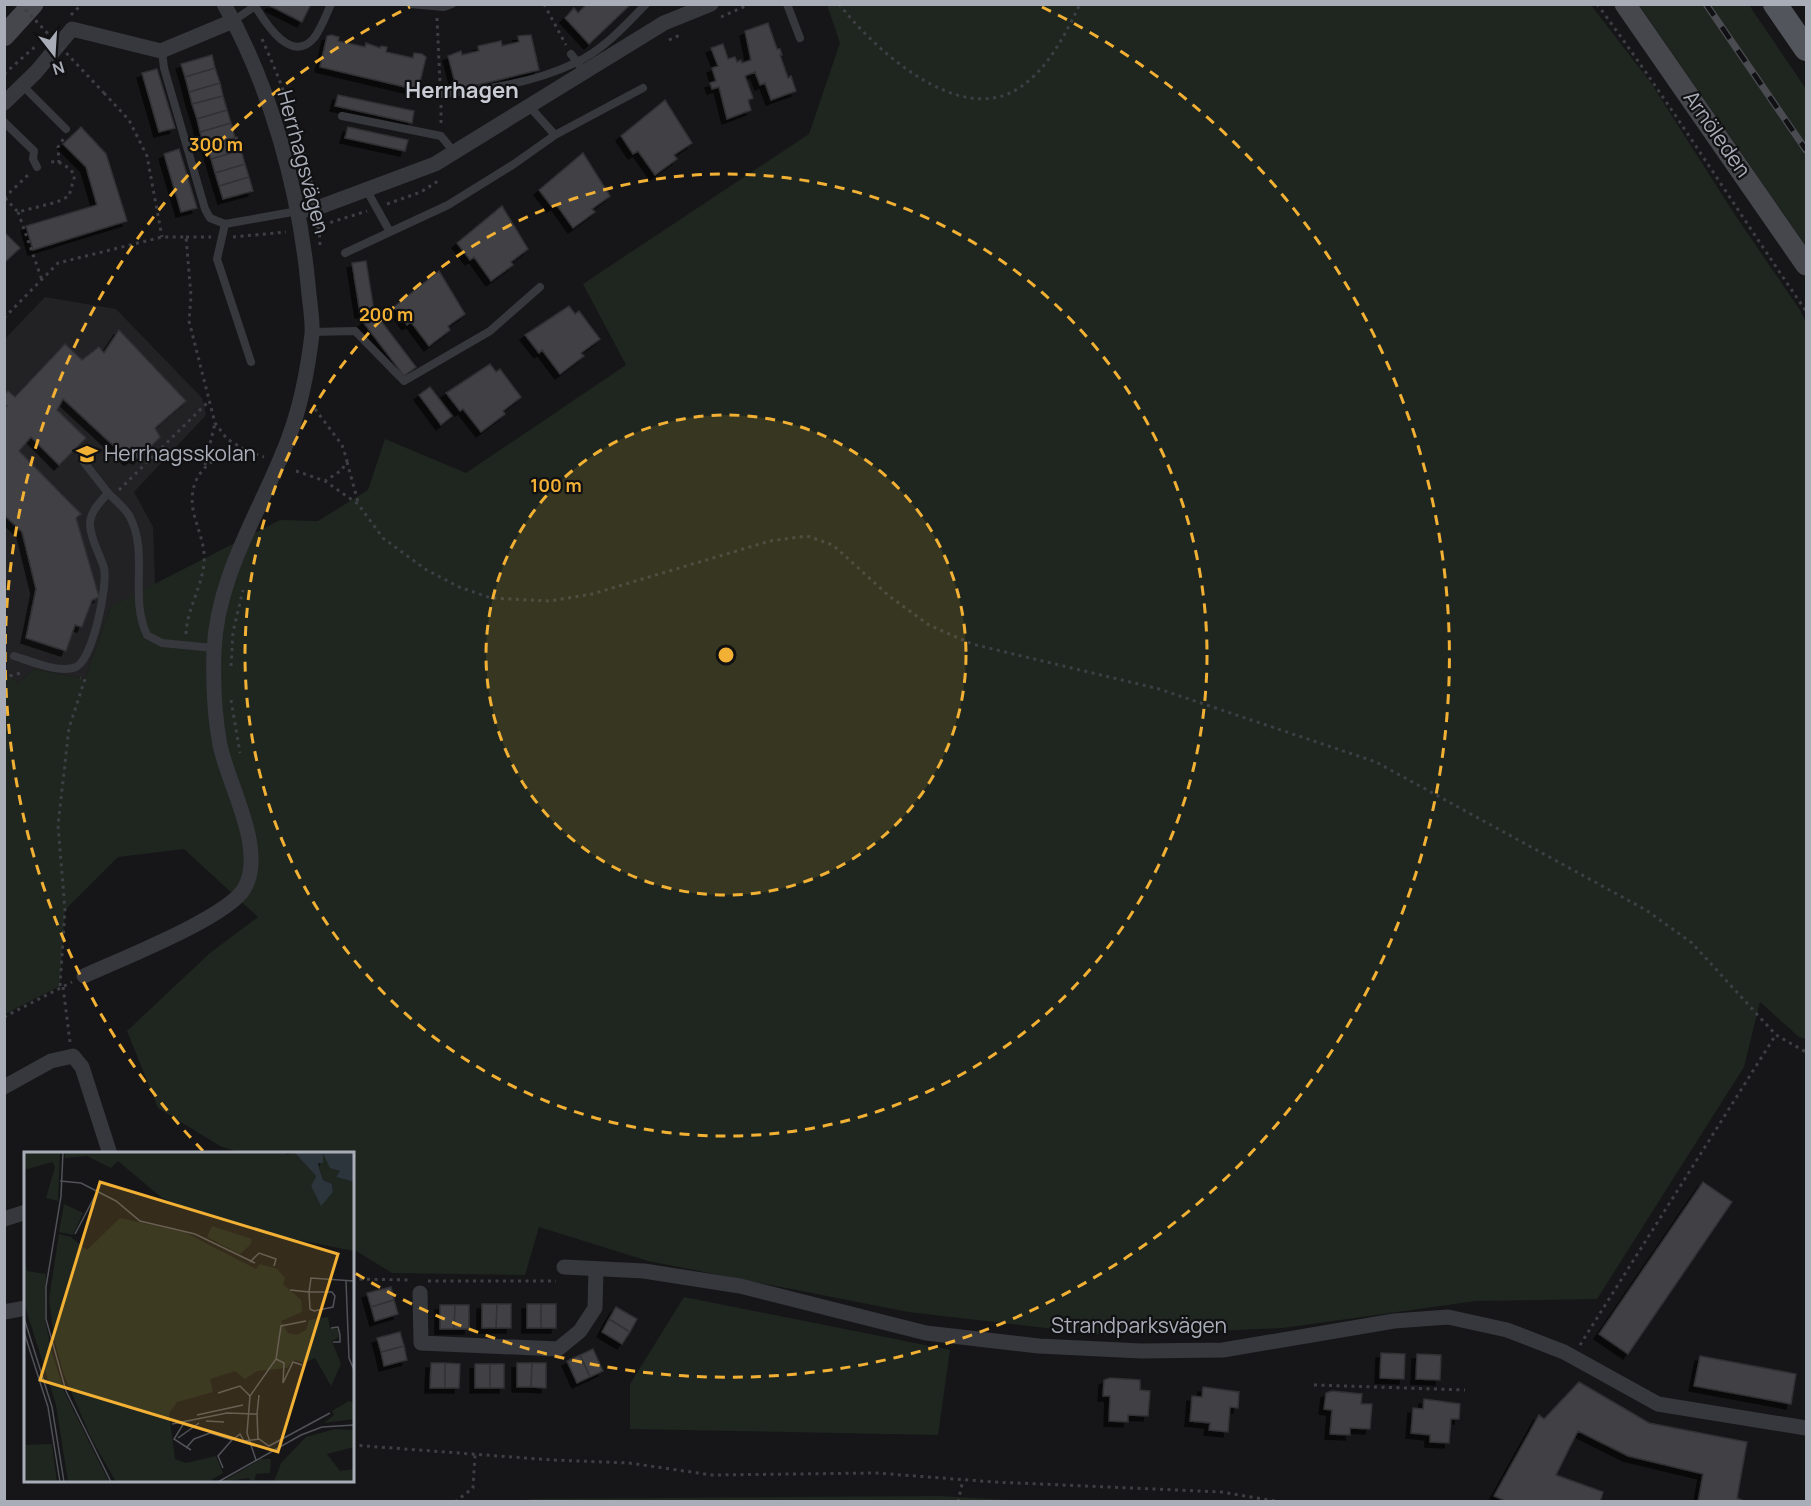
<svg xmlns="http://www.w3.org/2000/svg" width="1811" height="1506" font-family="Manrope,sans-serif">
	<defs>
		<filter id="shadow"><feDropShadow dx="-5" dy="5" stdDeviation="0" flood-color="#0009"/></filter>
	</defs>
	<rect width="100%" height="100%" fill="#161618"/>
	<!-- built -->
	<path fill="#222225" d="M 45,297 L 116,309 L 202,398 L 206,415 L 134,492 L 153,527 L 155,584 L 111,606 L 85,679 L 34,669 L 18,683 L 10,676 L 5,681 L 5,339 Z"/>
	<!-- green -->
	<path fill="#1e261f" d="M 827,5 L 1591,5 L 1651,83 L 1735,215 L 1800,310 L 1806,322 L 1806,1039 L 1799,1037 L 1760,1002 L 1744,1067 L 1597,1299 L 1476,1301 L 1283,1328 L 1105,1335 L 908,1312 L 648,1261 L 539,1227 L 525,1275 L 392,1273 L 353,1249 L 352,1154 L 241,1153 L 220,1146 L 158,1108 L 127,1031 L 210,953 L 258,917 L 184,849 L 118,857 L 65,910 L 60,986 L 5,1014 L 5,681 L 10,676 L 18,683 L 34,669 L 85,679 L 111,606 L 280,520 L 318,521 L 368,490 L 385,439 L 466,473 L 626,365 L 583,284 L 809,134 L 840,43 Z
		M 1639,5 L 1749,5 L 1806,89 L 1806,246 Z
		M 684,1297 L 950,1350 L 938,1435 L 630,1429 L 630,1384 Z
		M 938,1496 L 1026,1501 L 512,1501 L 534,1499 Z"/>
	<!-- building -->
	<path fill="#404145" stroke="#303034" stroke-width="1.5" filter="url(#shadow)" d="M 271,4 L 311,4 L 302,22 L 270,6 Z
		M 587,4 L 631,4 L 589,44 L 565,18 L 574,8 L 578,13 Z
		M 768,23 L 777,49 L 780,49 L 782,55 L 780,55 L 788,78 L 791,76 L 796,91 L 771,100 L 765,83 L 760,85 L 755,72 L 745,76 L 753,98 L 748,100 L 751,110 L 727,119 L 719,87 L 712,89 L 710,83 L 716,81 L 712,68 L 718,66 L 711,48 L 723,44 L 728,59 L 735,57 L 737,62 L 741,60 L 742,63 L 751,60 L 745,31 Z
		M 331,35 L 339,37 L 338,41 L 365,47 L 366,43 L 380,48 L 381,46 L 387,47 L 386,52 L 413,58 L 414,53 L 422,54 L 426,57 L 418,90 L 320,67 L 327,36 Z
		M 531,35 L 539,70 L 457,90 L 448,56 L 461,51 L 462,55 L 479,51 L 478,46 L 501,41 L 502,46 L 519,42 L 518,36 Z
		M 212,55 L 215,68 L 185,77 L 181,64 Z
		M 215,68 L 220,83 L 189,92 L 185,77 Z
		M 157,69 L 175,128 L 159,132 L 142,73 Z
		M 220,83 L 223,96 L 192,104 L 189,92 Z
		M 338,95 L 414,111 L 412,123 L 335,106 Z
		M 223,96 L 227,110 L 197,119 L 192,104 Z
		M 665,100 L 692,143 L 674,155 L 677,159 L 655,175 L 638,151 L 633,154 L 621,136 Z
		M 227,110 L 231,123 L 200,132 L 197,119 Z
		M 231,123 L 235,138 L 204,146 L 200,132 Z
		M 81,127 L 106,154 L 127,221 L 33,250 L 26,226 L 97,205 L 86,167 L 63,144 Z
		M 348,127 L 408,140 L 405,151 L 345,138 Z
		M 237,137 L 241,150 L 211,159 L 207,146 Z
		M 179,149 L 197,208 L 181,212 L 164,154 Z
		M 241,150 L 245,164 L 215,173 L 211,159 Z
		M 583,153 L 610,196 L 592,209 L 595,212 L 573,228 L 556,204 L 552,207 L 539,190 Z
		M 245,164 L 249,177 L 219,186 L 215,173 Z
		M 249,177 L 253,191 L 223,199 L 219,186 Z
		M 502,206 L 528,249 L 511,262 L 513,265 L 491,281 L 474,257 L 470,260 L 457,243 Z
		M 4,232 L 20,248 L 4,263 Z
		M 366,261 L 374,311 L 360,313 L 352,263 Z
		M 439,271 L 465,314 L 448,326 L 450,330 L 429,346 L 411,322 L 407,325 L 394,307 Z
		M 569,306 L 575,314 L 579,311 L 600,339 L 581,353 L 584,356 L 560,374 L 542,350 L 539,353 L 525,335 Z
		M 375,313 L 416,367 L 404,376 L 363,322 Z
		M 119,330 L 186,401 L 155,428 L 160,437 L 138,459 L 134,457 L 129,460 L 63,399 L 57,410 L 86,438 L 59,465 L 31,437 L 19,451 L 81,514 L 76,518 L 99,597 L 92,600 L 82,627 L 75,625 L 66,651 L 26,638 L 36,589 L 22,532 L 4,515 L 4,408 L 7,406 L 4,405 L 4,395 L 8,391 L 15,397 L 65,344 L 82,360 L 99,347 L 104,353 Z
		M 490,364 L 496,372 L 500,369 L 521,397 L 503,411 L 505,414 L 481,432 L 463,409 L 460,411 L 446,393 Z
		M 430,387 L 452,416 L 441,425 L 419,395 Z
		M 1703,1182 L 1732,1202 L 1628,1354 L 1599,1334 Z
		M 391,1287 L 394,1300 L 371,1307 L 367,1293 Z
		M 394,1300 L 398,1314 L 375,1321 L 371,1307 Z
		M 482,1304 L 497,1304 L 496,1328 L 482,1328 Z
		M 497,1304 L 511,1304 L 511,1328 L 496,1328 Z
		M 527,1304 L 541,1304 L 541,1328 L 527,1328 Z
		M 541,1304 L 556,1304 L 556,1328 L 541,1328 Z
		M 440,1305 L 455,1305 L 454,1329 L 440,1329 Z
		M 455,1305 L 469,1305 L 469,1329 L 454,1329 Z
		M 616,1307 L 637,1319 L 630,1332 L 609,1319 Z
		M 609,1319 L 630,1332 L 622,1344 L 602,1332 Z
		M 400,1332 L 404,1346 L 381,1352 L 377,1338 Z
		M 404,1346 L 407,1360 L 384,1366 L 381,1352 Z
		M 593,1349 L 603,1371 L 590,1377 L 580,1355 Z
		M 1381,1353 L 1405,1354 L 1404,1379 L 1380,1378 Z
		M 1417,1354 L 1441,1355 L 1440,1380 L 1416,1379 Z
		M 580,1355 L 590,1377 L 577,1383 L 567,1361 Z
		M 1700,1356 L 1796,1374 L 1791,1404 L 1694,1386 Z
		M 431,1363 L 445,1363 L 445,1388 L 430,1388 Z
		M 445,1363 L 460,1364 L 459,1388 L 445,1388 Z
		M 517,1363 L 532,1363 L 531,1387 L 517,1387 Z
		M 532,1363 L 546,1363 L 546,1388 L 531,1387 Z
		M 475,1364 L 490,1364 L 490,1388 L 475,1388 Z
		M 490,1364 L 504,1364 L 504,1388 L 490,1388 Z
		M 1110,1378 L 1140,1380 L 1140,1390 L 1150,1391 L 1148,1416 L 1128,1415 L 1128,1422 L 1109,1421 L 1110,1396 L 1103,1396 L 1104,1380 Z
		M 1579,1382 L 1649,1423 L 1747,1442 L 1737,1498 L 1746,1502 L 1698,1502 L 1703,1474 L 1628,1456 L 1578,1431 L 1556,1475 L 1603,1492 L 1600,1502 L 1508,1502 L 1494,1496 L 1539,1415 L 1544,1419 Z
		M 1203,1387 L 1239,1392 L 1238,1408 L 1230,1407 L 1228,1432 L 1209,1430 L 1210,1423 L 1190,1421 L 1192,1396 L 1202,1397 Z
		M 1332,1391 L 1362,1394 L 1361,1404 L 1372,1404 L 1370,1429 L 1350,1428 L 1350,1435 L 1330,1434 L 1332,1410 L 1324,1409 L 1326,1393 Z
		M 1424,1399 L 1460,1404 L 1459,1419 L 1451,1419 L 1449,1443 L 1430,1442 L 1430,1435 L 1411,1433 L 1413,1408 L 1423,1409 Z"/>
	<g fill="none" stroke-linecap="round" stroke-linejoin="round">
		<!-- path -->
		<path stroke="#3d3f44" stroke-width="3" stroke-dasharray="3 4.5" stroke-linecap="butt" d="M 544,4 L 566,45
			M 839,4 C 873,48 959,128 1019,88 C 1048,69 1065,35 1080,4
			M 1597,4 C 1671,104 1736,209 1806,311
			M 71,15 L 82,4
			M 721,17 L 750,4
			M 437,18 L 440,83
			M 262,39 C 285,90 302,140 314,194
			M 669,40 L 682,34
			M 4,74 L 37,45
			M 104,93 L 129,120 L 147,156 L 162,237
			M 441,105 L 441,125
			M 59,163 L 58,147 L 64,138
			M 4,198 L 29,174
			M 5,198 L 18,212 L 57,202 L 69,196 L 75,175 C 67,166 60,159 47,163
			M 387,204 L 421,192 L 441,179
			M 18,212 L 42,280
			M 316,227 L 367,211
			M 319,227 L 320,245
			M 186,237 L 211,237
			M 233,237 L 286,232
			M 4,318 L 58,263 L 162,237 L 186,237 L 191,296 L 189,321 L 215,423 L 227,439 L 247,451 L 264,457
			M 315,409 L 342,445 L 347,460 L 342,470 L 325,481
			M 347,462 L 358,502
			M 205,465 L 215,423
			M 296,471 L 325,481 L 358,504 L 383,538 L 425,569 L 459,587 L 491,598 L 550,601 L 592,594 L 770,541 L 807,536 L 833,545 L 889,596 L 929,625 L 972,644 L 1159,689 L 1376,762 L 1646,910 L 1692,943 L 1776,1035 L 1806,1052
			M 119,490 L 209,401
			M 186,634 C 187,609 202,587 204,563 C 206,544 196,527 193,509 C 187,473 215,452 247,451
			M 231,666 L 233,632 L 243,590
			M 4,681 L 10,676 L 24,672
			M 231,700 L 240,753
			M 60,986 L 65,910 L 58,825 L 69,728 L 85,679 L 80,678
			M 63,987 L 70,1042
			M 4,1017 L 72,982
			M 352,1279 L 412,1280
			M 428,1281 L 556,1281
			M 1580,1345 L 1775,1036
			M 1314,1385 L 1465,1390
			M 352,1445 L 552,1460 L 629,1463 L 712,1475 L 876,1473 L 994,1482 L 1222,1492 L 1280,1502
			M 455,1502 L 473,1488 L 475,1455
			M 958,1502 L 963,1480"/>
		<!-- lane -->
		<path stroke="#37383d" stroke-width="8" d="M 410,4 L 444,7 L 452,4
			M 787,4 L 800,38
			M 233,21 L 255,6 C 265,22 291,65 314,38 C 321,29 326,15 331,4
			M 162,51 L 164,68 L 205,209 L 210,218 L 225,224
			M 571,54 L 580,66
			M 23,86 L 66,129
			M 441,94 C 486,90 533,83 575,63 C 602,51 626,25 646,4
			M 529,106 L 555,135
			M 342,116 L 441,136 L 454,152
			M 4,122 L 34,151 L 33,159 L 37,167
			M 366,189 L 390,232
			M 345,253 L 448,205 L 514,164 L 555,135 L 643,88
			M 312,332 L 355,331 L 404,381 L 490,331 L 540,287
			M 251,362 L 217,259 L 225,224 L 298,211
			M 83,461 L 108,493
			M 14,656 C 30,661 60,674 76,667 C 93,659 108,585 104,568 C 100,554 90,539 90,524 C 90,512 100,502 108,493 C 115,500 125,508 130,517 C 149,554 129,597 147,635 L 162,643 L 214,648"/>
		<!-- street -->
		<path stroke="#37383d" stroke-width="15" d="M 4,103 L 36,72 L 72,29 L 161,51 L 233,21
			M 299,211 L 317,208 L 435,164 L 664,23 L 711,4
			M 84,976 C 119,960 226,918 244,889 C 267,850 228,785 220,745 C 214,714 213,682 214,651 C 217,573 263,508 289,437 C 301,405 308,368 312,334 C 313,318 309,300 308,284 C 299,191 271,87 224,4
			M 4,1087 L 51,1061 L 73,1056 L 82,1067 L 110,1154
			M 4,1219 L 26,1212
			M 564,1267 L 644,1271 L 740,1286 L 926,1333 L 1039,1346 L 1141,1351 L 1223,1350 L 1394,1321 L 1448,1317 L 1507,1330 L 1564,1352 L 1658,1404 L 1806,1428
			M 420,1293 L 421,1343 L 558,1349 L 580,1331 L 595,1308 L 596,1269
			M 4,1312 L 26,1308"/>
		<!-- secondary -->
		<path stroke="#45474d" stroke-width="21" d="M 1625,4 L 1806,265
			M 4,36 L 33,4"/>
		<!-- primary -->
		<path stroke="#53555c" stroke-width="24" d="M 1775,4 L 1806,49"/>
		<defs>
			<path id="rail" d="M 1706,4 L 1806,150"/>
		</defs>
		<!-- rail casing -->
		<use href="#rail" stroke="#4a4c52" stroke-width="7"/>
		<!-- rail -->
		<use href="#rail" stroke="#111113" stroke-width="4.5" stroke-dasharray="14" stroke-linecap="butt"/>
		<!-- path-bridge -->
		<path stroke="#3d3f44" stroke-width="3" stroke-dasharray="3 4.5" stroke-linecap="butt" d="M 20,4 L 104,93"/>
	</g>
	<!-- distance rings -->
	<circle cx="726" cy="655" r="240" fill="#f2b134" fill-opacity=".12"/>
	<g fill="none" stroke="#f2b134" stroke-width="3" stroke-dasharray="10 8">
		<circle cx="726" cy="655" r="240"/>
		<circle cx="726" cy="655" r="481"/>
		<path d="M203 1151A721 721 0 0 1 410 7M1042 7A721 721 0 1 1 355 1273"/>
	</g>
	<!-- icons -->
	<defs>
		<symbol id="school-bare" viewBox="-9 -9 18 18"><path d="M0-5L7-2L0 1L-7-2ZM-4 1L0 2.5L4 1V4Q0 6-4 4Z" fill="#f2b134" stroke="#111113" stroke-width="2.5" paint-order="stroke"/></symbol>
	</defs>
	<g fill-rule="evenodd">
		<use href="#school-bare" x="72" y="439" width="30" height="30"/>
	</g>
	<g text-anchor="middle" stroke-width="4.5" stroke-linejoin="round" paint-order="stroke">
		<!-- street labels -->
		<g font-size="21" fill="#a8adb8" stroke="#111113">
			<text transform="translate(1717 134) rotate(55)" y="7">Arnöleden</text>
			<text transform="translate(303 162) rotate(75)" y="7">Herrhagsvägen</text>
			<text x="1139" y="1333">Strandparksvägen</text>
		</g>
		<!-- poi labels -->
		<g font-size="21" fill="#a8adb8" stroke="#111113" text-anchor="start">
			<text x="104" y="461">Herrhagsskolan</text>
		</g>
		<!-- neighbourhood labels -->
		<g font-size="22" font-weight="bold" fill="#c9ccd4" stroke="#111113">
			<text x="462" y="98">Herrhagen</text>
		</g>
	</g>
	<!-- overview -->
	<g transform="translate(24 1152)">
		<rect width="330" height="330" fill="#161618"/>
		<path d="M 0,0 L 36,0 L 34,49 L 22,46 L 31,15 L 28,10 L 0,18 ZM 41,0 L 260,0 L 263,3 L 270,0 L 292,24 L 287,34 L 297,53 L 309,40 L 308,32 L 299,28 L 295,16 L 299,1 L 316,20 L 312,25 L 330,30 L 330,99 L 244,82 L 191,66 L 138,46 L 94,9 L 87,16 L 63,4 L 41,6 ZM 40,52 L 59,61 L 49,83 L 35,80 ZM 96,66 L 162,81 L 232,117 L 236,112 L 253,117 L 261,126 L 259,132 L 277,148 L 278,160 L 257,169 L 264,181 L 273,183 L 282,178 L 285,168 L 304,165 L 306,176 L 314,177 L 315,185 L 308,189 L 317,212 L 307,234 L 291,206 L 280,211 L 270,208 L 263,216 L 233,219 L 221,227 L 211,219 L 186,227 L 189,240 L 153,250 L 145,261 L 151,307 L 162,311 L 192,304 L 199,321 L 184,330 L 92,330 L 67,286 L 40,223 L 30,187 L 25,147 L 35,82 L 47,85 L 63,98 ZM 188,74 L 228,87 L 226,93 L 216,102 L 183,85 ZM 0,101 L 3,119 L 22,122 L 21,167 L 27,197 L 40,239 L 85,330 L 44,330 L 32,253 L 0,151 ZM 325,249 L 330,251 L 330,267 L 300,271 L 310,263 L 308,259 ZM 311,277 L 330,278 L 330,295 L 303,302 L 316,319 L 330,317 L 330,330 L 250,330 L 257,311 L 282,285 ZM 28,292 L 33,330 L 0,330 L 0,293 ZM 237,307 L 247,307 L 246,321 L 232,322 L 230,330 L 224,326 L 198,330 Z" fill="#1e261f"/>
		<path d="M 270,0 L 330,0 L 330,30 L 312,25 L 316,19 L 306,16 L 299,1 L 299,11 L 294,11 L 295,16 L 299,28 L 308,32 L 309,40 L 297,54 L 287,34 L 292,24 Z" fill="#2c353c"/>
		<path fill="none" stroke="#505258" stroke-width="1.5" d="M 39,0 L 37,44 L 22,135 L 22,167 L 42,239 L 87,330M 36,29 L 57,31 L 92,49 L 116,69 L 171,82 L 231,111M 51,82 L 73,40M 226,110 L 235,101 L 252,107 L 250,114M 322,129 L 325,206 L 330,218M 266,138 L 285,140 L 286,157 L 290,159 L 309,155 L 311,144 L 308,140 L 285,140 L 287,126 L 330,129M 0,166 L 28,255 L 40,330M 307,176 L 314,175 L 316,183 L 316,190 L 309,190M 0,180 L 24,255 L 36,330M 252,207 L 260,211 L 259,231 L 269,210 L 278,213M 194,241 L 216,234 L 226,244M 233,262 L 234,287M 173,263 L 219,253M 182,269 L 200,270M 160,271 L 150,287 L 167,298M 148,272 L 203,261 L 233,262 L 235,243M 154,286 L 175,271M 162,296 L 170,287 L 186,281 L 208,288 L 216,282 L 220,289 L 235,287 L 245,294 L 306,261M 232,308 L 223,281 L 226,244 L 252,207 L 257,174 L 282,169M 199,316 L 194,304 L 208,288M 194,330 L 277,283 L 298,275 L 330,273"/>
		<path fill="#f2b134" fill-opacity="0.15" stroke="#f2b134" stroke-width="3" d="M 76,30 L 314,102 L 254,300 L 16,228 Z"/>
		<rect width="330" height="330" fill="none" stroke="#a8adb8" stroke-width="3"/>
	</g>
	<circle cx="726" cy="655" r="9" fill="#f2b134" stroke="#111113" stroke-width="3"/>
	<g font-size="18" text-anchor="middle" font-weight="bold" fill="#f2b134" stroke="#111113" stroke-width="4.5" stroke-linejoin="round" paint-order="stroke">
		<text x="216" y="151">300 m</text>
		<text x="386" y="321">200 m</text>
		<text x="556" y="492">100 m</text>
	</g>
	<!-- border -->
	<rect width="1811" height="1506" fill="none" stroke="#a8adb8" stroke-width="12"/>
	<!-- north arrow -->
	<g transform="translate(54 54) rotate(163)" stroke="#111113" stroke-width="4.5" paint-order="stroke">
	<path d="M0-4.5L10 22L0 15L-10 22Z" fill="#a8adb8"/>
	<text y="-9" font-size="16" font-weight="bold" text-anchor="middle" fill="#a8adb8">N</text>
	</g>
</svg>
